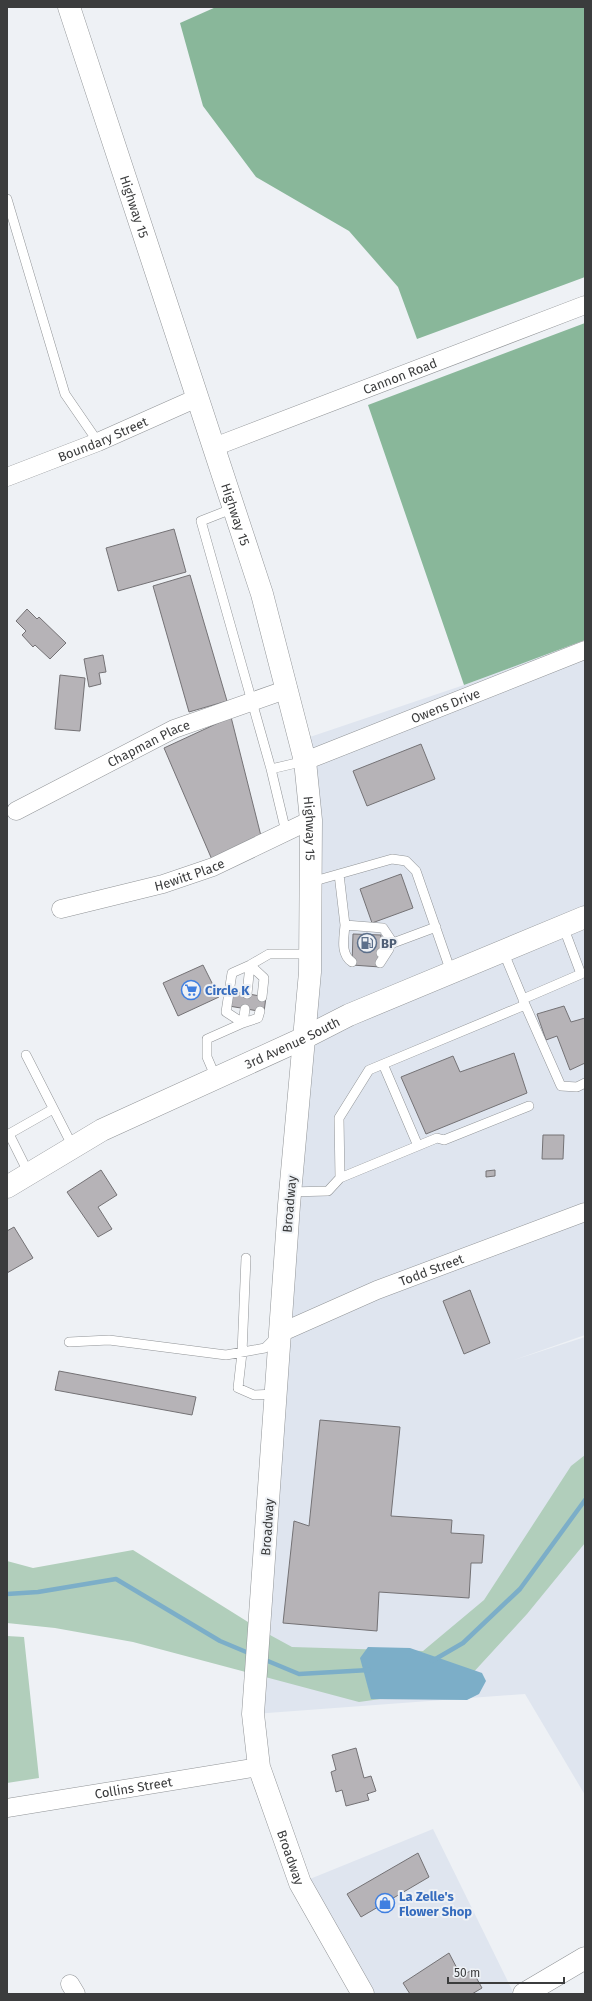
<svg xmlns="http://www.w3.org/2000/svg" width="592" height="2001" font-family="'Fira Sans',sans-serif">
	<rect width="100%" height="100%" fill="#eef1f5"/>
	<!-- built -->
	<path fill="#dfe5ef" d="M 585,640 L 585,1335 L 514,1360 L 585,1337 L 585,1795 L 525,1694 L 253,1714 L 304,1038 L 301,740 L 464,685 Z
		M 433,1829 L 514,1994 L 363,1994 L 300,1883 Z"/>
	<!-- green -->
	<path fill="#b1cebb" d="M 585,1455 L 585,1543 L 527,1614 L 459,1688 L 359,1702 L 133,1642 L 55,1628 L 7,1623 L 7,1561 L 33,1568 L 133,1550 L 259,1629 L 292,1647 L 423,1651 L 484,1600 L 571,1466 Z
		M 7,1636 L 24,1637 L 39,1778 L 7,1783 Z"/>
	<!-- forest -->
	<path fill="#89b79a" d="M 216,7 L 585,7 L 585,277 L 417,339 L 398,287 L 349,231 L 256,177 L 203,106 L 180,23 Z
		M 585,323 L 585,640 L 464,685 L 368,405 Z"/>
	<!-- water -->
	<path fill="#7caec8" d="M 368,1647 L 410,1648 L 482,1673 L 486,1681 L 479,1694 L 467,1700 L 371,1699 L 360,1658 Z"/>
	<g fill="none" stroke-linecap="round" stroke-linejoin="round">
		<!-- stream -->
		<path stroke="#7caec8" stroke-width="4.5" d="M 7,1594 L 38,1592 L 116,1579 L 220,1641 L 251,1654
			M 263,1659 L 299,1674 L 369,1670
			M 432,1661 L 463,1643 L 520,1589 L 585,1500"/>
	</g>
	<!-- building -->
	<path fill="#b6b3b7" stroke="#747275" d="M 174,529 L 186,572 L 118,591 L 106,548 Z
		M 190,575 L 227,701 L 189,712 L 153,586 Z
		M 27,609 L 37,619 L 39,617 L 66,643 L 50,659 L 35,645 L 33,647 L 22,635 L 26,631 L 16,621 Z
		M 103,655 L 106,672 L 99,673 L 101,684 L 89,687 L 84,659 Z
		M 60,675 L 85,678 L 80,731 L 55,729 Z
		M 231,717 L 262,840 L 213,862 L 164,748 Z
		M 421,744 L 435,779 L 367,806 L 353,771 Z
		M 401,874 L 413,908 L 372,923 L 360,889 Z
		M 353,934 L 381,935 L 380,967 L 352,965 Z
		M 203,965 L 219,997 L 178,1016 L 163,983 Z
		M 231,991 L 266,997 L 264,1012 L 229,1006 Z
		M 564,1006 L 571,1022 L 585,1018 L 585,1063 L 570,1070 L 557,1036 L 546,1040 L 537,1014 Z
		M 514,1053 L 527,1093 L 426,1134 L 401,1077 L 453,1056 L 460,1072 Z
		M 543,1135 L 564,1135 L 563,1159 L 542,1159 Z
		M 101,1170 L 117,1195 L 98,1207 L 112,1229 L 98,1237 L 67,1192 Z
		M 495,1170 L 495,1176 L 486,1177 L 486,1171 Z
		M 14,1227 L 33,1258 L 7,1273 L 7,1231 Z
		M 470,1290 L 490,1343 L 464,1354 L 443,1301 Z
		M 59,1371 L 196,1397 L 192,1415 L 55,1390 Z
		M 320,1420 L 400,1427 L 391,1516 L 452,1520 L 451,1533 L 484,1535 L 482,1563 L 471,1563 L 469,1598 L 379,1592 L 377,1631 L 283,1623 L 294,1521 L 309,1526 Z
		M 356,1748 L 364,1778 L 371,1776 L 376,1791 L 367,1794 L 369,1800 L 346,1806 L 342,1790 L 336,1792 L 331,1772 L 336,1770 L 332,1755 Z
		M 418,1853 L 429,1877 L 361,1917 L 347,1894 Z
		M 449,1953 L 461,1976 L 472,1970 L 482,1988 L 472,1994 L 410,1994 L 403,1983 Z"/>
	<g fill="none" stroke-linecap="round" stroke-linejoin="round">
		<defs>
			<path id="service" d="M 7,199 L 65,394 L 98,442
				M 234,508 L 201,521 L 271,769 L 305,761
				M 271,769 L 286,832
				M 339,874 L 345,925 L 383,928 L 393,943
				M 311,882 L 392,859 L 406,861 L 416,871 L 451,972
				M 345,925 C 344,938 340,954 352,962
				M 503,951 L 523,999 L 581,974 L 563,926
				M 381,953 L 393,943 L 436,927
				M 380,963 L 389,949
				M 247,994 L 250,965 L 264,978 L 262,997
				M 523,1000 L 561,1086 L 577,1087 L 585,1083
				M 525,1005 L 369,1070 L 339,1118 L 340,1178 L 437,1138 L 444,1140 L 529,1106
				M 260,1011 L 258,1018 L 243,1023 L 226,1012 L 232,973 L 250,965 L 269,954 L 310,954
				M 26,1055 L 73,1147
				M 383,1064 L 418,1146
				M 216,1078 L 207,1057 L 207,1039 L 243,1023 L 245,1009
				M 29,1174 L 9,1134 L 53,1109
				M 290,1192 L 328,1191 L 340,1178
				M 246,1258 L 242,1353 L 238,1388 L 254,1395 L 276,1394
				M 69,1342 L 109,1340 L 226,1355 L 265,1348 L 276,1337"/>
			<g id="minor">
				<path id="s1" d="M 214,447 L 585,305"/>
				<path id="s2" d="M 7,477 L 98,442 L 197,398"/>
				<path id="s3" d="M 305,761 L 585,650"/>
				<path id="s4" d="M 16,811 L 174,729 L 288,689"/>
				<path id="s5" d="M 61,909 L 163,884 L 213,867 L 311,820"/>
				<path id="s6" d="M 280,1333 L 377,1290 L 585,1212"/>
				<path id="s7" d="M 7,1808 L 259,1767"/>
				<path d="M 70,1984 L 76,1994"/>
			</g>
			<path id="tertiary" d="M 524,1994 L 585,1958"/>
			<g id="secondary">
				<path id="s8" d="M 69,7 L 262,594 L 305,761 L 311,820 L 310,972 L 289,1205 L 253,1714 L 259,1767 L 300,1883 L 363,1994"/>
				<path id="s9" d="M 7,1187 L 102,1130 L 304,1038 L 349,1015 L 585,917"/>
			</g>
		</defs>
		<!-- service casing -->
		<use href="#service" stroke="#919497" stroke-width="10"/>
		<!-- minor casing -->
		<use href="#minor" stroke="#919497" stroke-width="19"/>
		<!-- tertiary casing -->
		<use href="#tertiary" stroke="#919497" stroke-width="23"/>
		<!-- secondary casing -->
		<use href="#secondary" stroke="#919497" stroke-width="23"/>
		<!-- service -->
		<use href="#service" stroke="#fff" stroke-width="9"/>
		<!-- minor -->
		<use href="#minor" stroke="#fff" stroke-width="18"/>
		<!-- tertiary -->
		<use href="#tertiary" stroke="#fff" stroke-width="22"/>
		<!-- secondary -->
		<use href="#secondary" stroke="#fff" stroke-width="22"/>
	</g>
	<!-- icons -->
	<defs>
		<symbol id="fuel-ring" viewBox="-11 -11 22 22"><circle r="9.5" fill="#eef1f5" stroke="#5c6f8a" stroke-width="1.5"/><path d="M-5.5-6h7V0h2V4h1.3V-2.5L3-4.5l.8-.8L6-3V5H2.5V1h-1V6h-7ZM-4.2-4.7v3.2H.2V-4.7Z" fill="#5c6f8a"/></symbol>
		<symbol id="supermarket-ring" viewBox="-11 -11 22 22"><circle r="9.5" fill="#eef1f5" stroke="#3f7fe0" stroke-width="1.5"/><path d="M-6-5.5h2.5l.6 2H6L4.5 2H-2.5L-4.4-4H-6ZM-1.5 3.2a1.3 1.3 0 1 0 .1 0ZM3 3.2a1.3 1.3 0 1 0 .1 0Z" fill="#3f7fe0"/></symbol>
		<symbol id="shop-ring" viewBox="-11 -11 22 22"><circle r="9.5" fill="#eef1f5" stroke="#3f7fe0" stroke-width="1.5"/><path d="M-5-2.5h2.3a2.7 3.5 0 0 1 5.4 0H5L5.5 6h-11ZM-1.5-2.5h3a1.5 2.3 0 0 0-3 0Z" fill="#3f7fe0"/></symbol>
	</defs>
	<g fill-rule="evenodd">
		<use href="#fuel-ring" x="356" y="932" width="22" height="22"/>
		<use href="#supermarket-ring" x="180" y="979" width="22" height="22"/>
		<use href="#shop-ring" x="374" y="1892" width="22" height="22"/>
	</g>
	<g text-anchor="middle" stroke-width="4" stroke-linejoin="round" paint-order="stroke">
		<!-- street labels -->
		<g font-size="13" fill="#3b3c3d" stroke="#eef1f5">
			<text dy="5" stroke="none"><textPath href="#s8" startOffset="210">Highway 15</textPath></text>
			<text dy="5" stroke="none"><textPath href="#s1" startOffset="199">Cannon Road</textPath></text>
			<text dy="5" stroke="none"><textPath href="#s2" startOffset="103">Boundary Street</textPath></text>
			<text dy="5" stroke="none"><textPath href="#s8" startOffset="534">Highway 15</textPath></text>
			<text dy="5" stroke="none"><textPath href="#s3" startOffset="151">Owens Drive</textPath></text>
			<text dy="5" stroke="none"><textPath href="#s4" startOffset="149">Chapman Place</textPath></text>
			<text dy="5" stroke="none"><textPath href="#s8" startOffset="858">Highway 15</textPath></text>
			<text dy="5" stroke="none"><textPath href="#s5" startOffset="133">Hewitt Place</textPath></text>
			<text dy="5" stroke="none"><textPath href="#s9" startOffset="320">3rd Avenue South</textPath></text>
			<text transform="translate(289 1204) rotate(-85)" y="5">Broadway</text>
			<text dy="5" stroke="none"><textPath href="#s6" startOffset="164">Todd Street</textPath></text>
			<text transform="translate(267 1527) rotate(-86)" y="5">Broadway</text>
			<text dy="5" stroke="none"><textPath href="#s7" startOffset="128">Collins Street</textPath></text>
			<text dy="5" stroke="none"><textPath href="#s8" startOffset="1895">Broadway</textPath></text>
		</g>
		<!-- service labels -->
		<g font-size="13" font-weight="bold" fill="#4e5e75" stroke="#eef1f5" text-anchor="start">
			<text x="381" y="948">BP</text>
		</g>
		<!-- shop labels -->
		<g font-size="13" font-weight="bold" fill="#366cbe" stroke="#eef1f5" text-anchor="start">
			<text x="205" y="995">Circle K</text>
			<text x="399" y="1901">La Zelle's<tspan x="399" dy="15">Flower Shop</tspan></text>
		</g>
	</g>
	<!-- border -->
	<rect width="592" height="2001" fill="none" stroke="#3b3c3d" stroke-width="16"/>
	<!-- scale -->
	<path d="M448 1977v6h116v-6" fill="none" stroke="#3b3c3d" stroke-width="2"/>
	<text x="454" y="1977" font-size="12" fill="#3b3c3d" stroke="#eef1f5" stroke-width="3" paint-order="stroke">50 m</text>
</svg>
